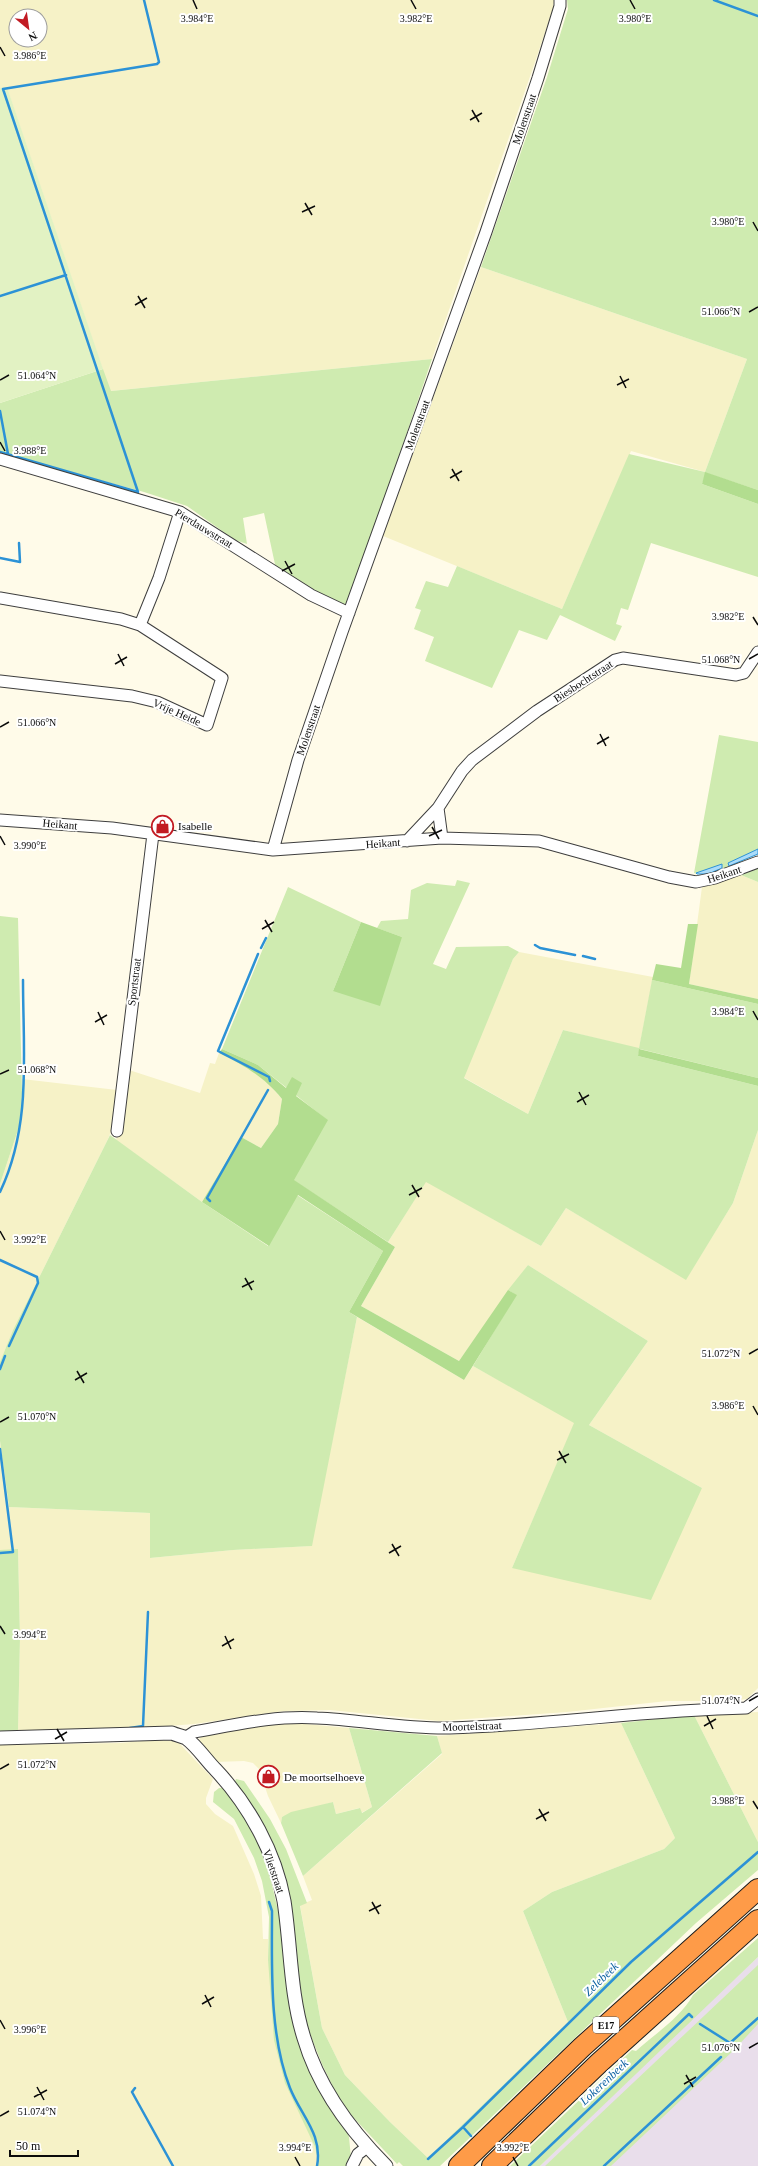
<svg xmlns="http://www.w3.org/2000/svg" width="758" height="2166" font-family="Georgia,serif">
	<rect width="100%" height="100%" fill="#fffbe9"/>
	<!-- industrial -->
	<path fill="#e9deeb" d="M 758,1957 L 758,2166 L 540,2166 L 697,2014 Z"/>
	<!-- farmland -->
	<path fill="#f6f2c7" fill-rule="evenodd" d="M 0,0 L 554,0 L 553,9 L 534,65 L 432,359 L 110,391 L 7,88 L 0,88 ZM 16,16 L 40,16 L 40,40 L 16,40 Z
		M 481,267 L 747,359 L 705,472 L 631,451 L 562,609 L 383,536 Z
		M 741,875 L 758,882 L 758,999 L 689,984 L 702,887 Z
		M 519,952 L 653,977 L 639,1049 L 563,1030 L 528,1114 L 463,1077 L 513,959 Z
		M 219,1053 L 251,1069 L 270,1085 L 282,1099 L 278,1124 L 261,1148 L 241,1137 L 202,1202 L 116,1140 L 123,1119 L 129,1070 L 200,1093 L 210,1063 L 215,1064 Z
		M 22,1079 L 117,1090 L 114,1125 L 107,1141 L 13,1330 L 0,1362 L 0,1184 L 20,1124 Z
		M 758,1130 L 758,1688 L 747,1699 L 729,1701 L 667,1701 L 567,1712 L 439,1721 L 330,1710 L 284,1711 L 194,1724 L 105,1731 L 18,1732 L 20,1638 L 18,1550 L 0,1550 L 0,1441 L 9,1507 L 150,1513 L 150,1558 L 233,1550 L 311,1546 L 357,1317 L 464,1380 L 473,1366 L 575,1422 L 512,1568 L 702,1488 L 589,1425 L 648,1341 L 528,1265 L 459,1361 L 361,1306 L 395,1247 L 388,1242 L 426,1181 L 541,1246 L 566,1208 L 686,1279 L 733,1203 Z
		M 758,1712 L 758,1842 L 694,1715 Z
		M 283,1722 L 349,1728 L 372,1807 L 361,1813 L 359,1808 L 336,1814 L 333,1802 L 282,1817 L 281,1823 L 268,1796 L 259,1769 L 253,1763 L 244,1761 L 216,1762 L 199,1740 L 202,1735 Z
		M 621,1723 L 675,1838 L 664,1849 L 552,1892 L 523,1911 L 568,2022 L 428,2158 L 390,2122 L 345,2075 L 322,2028 L 300,1905 L 312,1900 L 303,1876 L 442,1754 L 437,1736 Z
		M 154,1740 L 172,1741 L 179,1743 L 213,1779 L 206,1798 L 206,1804 L 215,1814 L 233,1826 L 254,1874 L 261,1896 L 263,1939 L 268,1939 L 268,1960 L 308,2129 L 315,2147 L 318,2162 L 316,2166 L 0,2166 L 0,1745 L 121,1743 Z"/>
	<!-- green -->
	<path fill="#cfebb0" d="M 567,0 L 758,0 L 758,490 L 706,473 L 702,484 L 758,504 L 758,577 L 651,543 L 628,610 L 621,608 L 616,624 L 622,626 L 615,641 L 560,615 L 547,640 L 519,630 L 492,688 L 425,661 L 434,637 L 414,629 L 421,610 L 415,608 L 426,581 L 448,587 L 457,566 L 562,609 L 629,454 L 705,472 L 747,359 L 481,267 L 547,77 L 568,9 Z
		M 432,359 L 350,600 L 347,604 L 341,605 L 276,569 L 264,513 L 243,518 L 247,544 L 235,540 L 187,506 L 144,492 L 0,453 L 0,403 L 103,369 L 111,391 Z
		M 719,735 L 758,742 L 758,854 C 743,860 708,879 694,873 Z
		M 758,868 L 758,882 L 741,875 Z
		M 457,880 L 470,883 L 433,964 L 446,969 L 456,947 L 508,946 L 519,952 L 513,959 L 464,1078 L 528,1114 L 563,1030 L 639,1048 L 652,980 L 758,1004 L 758,1078 L 640,1049 L 638,1056 L 758,1086 L 758,1130 L 733,1203 L 686,1280 L 566,1208 L 541,1246 L 426,1182 L 388,1242 L 293,1180 L 327,1120 L 258,1065 L 222,1049 L 288,887 L 361,922 L 333,991 L 402,937 L 377,928 L 381,921 L 408,919 L 411,890 L 427,883 L 455,886 Z
		M 0,916 L 18,918 L 22,1093 L 20,1124 L 0,1184 Z
		M 110,1135 L 202,1202 L 268,1246 L 297,1195 L 383,1251 L 349,1312 L 357,1317 L 312,1546 L 233,1550 L 150,1558 L 150,1513 L 9,1507 L 0,1441 L 0,1362 L 13,1330 Z
		M 528,1265 L 648,1341 L 589,1425 L 702,1488 L 651,1600 L 512,1568 L 574,1423 L 473,1366 L 516,1295 L 508,1290 Z
		M 18,1549 L 20,1638 L 18,1732 L 0,1732 L 0,1550 Z
		M 694,1715 L 758,1842 L 758,1870 L 696,1923 L 440,2166 L 403,2166 L 399,2162 L 397,2164 L 352,2116 L 336,2093 L 322,2064 L 310,2034 L 304,2012 L 287,1891 L 234,1784 L 236,1779 L 244,1781 L 270,1819 L 286,1849 L 307,1903 L 300,1906 L 322,2028 L 345,2075 L 390,2122 L 428,2158 L 568,2022 L 523,1911 L 552,1892 L 664,1849 L 675,1838 L 621,1723 Z
		M 349,1728 L 437,1736 L 442,1753 L 303,1876 L 281,1823 L 282,1817 L 291,1812 L 333,1802 L 336,1814 L 360,1808 L 362,1813 L 372,1807 Z
		M 219,1788 L 224,1788 L 239,1808 L 258,1841 L 267,1863 L 279,1915 L 291,1998 L 349,2137 L 351,2158 L 348,2166 L 316,2166 L 318,2162 L 315,2147 L 285,2083 L 274,2040 L 268,1960 L 269,1917 L 262,1881 L 254,1858 L 234,1819 L 213,1802 L 214,1792 Z
		M 758,1938 L 758,1957 L 540,2166 L 510,2166 L 632,2050 L 636,2051 C 655,2034 681,2017 693,1995 Z
		M 758,1965 L 758,2024 L 734,2050 L 611,2166 L 545,2166 Z"/>
	<!-- forest -->
	<path fill="#b2dd8f" d="M 705,472 L 758,490 L 758,504 L 702,484 Z
		M 361,922 L 402,937 L 380,1006 L 333,991 Z
		M 688,924 L 698,924 L 689,984 L 758,999 L 758,1004 L 652,980 L 656,964 L 681,968 Z
		M 222,1049 L 258,1065 L 286,1088 L 292,1077 L 302,1083 L 296,1096 L 328,1120 L 294,1180 L 395,1247 L 361,1306 L 459,1361 L 508,1290 L 517,1295 L 464,1380 L 349,1312 L 383,1251 L 298,1195 L 269,1246 L 202,1202 L 241,1137 L 261,1148 L 278,1124 L 282,1099 C 263,1076 245,1066 219,1053 Z
		M 639,1049 L 758,1078 L 758,1086 L 638,1056 Z"/>
	<!-- pitch -->
	<path fill="#e2f2c3" d="M 7,87 L 103,369 L 0,403 L 0,88 Z"/>
	<!-- water -->
	<path fill="#aadcfa" stroke="#2c92d6" d="M 758,849 L 758,854 L 729,866 L 728,863 Z
		M 722,864 L 722,868 L 708,874 L 697,874 L 696,873 Z"/>
	<g fill="none" stroke-linecap="round" stroke-linejoin="round">
		<!-- stream -->
		<path stroke="#2c92d6" stroke-width="2.5" d="M 714,0 L 758,16
			M 0,296 L 66,275
			M 0,411 L 8,454
			M 0,452 L 138,492 L 3,89 L 157,64 L 159,62 L 144,0
			M 0,558 L 20,562 L 19,543
			M 535,945 L 540,948 L 575,955
			M 261,948 L 266,938
			M 258,954 L 218,1051 L 269,1077 L 270,1081
			M 583,956 L 595,959
			M 0,1192 C 32,1125 23,1053 23,980
			M 210,1201 L 207,1198 L 268,1090
			M 0,1260 L 37,1277 L 38,1283 L 9,1346
			M 0,1369 L 5,1356
			M 0,1449 L 13,1552 L 0,1553
			M 130,1728 L 143,1726 L 148,1612
			M 269,1902 L 272,1911 C 272,1967 269,2035 290,2088 C 301,2116 323,2134 317,2166
			M 700,2024 L 730,2043 L 758,2018
			M 135,2088 L 132,2092 L 173,2166
			M 463,2127 L 471,2136
			M 428,2159 L 463,2127 L 631,1962 L 758,1852
			M 529,2166 L 689,2014 L 692,2017
			M 604,2166 L 721,2057"/>
		<defs>
			<path id="minor" d="M 0,459 L 180,512 L 311,595 L 349,613
				M 0,598 L 121,619 L 140,625 L 222,678 L 207,725 L 157,702 L 132,696 L 0,681
				M 140,625 L 159,578 L 180,512
				M 0,820 L 112,828 L 273,850 L 442,838 L 539,841 L 669,877 L 696,882 L 715,878 L 758,862
				M 442,838 L 438,808 L 462,771 L 472,760 L 537,711 L 615,660 L 623,658 L 736,675 L 744,673 L 758,652
				M 407,841 L 438,808
				M 273,850 L 298,760 L 342,632 L 486,232 L 538,78 L 560,6 L 560,0
				M 117,1131 L 153,834
				M 185,1738 L 194,1732 C 234,1725 276,1715 317,1718 C 361,1720 405,1729 450,1728 C 549,1725 647,1710 746,1708 L 758,1699
				M 352,2166 L 358,2154 L 367,2147"/>
			<path id="tertiary" d="M 0,1738 L 172,1733 C 176,1735 182,1736 186,1738 C 197,1746 206,1760 215,1769 C 249,1805 275,1852 284,1901 C 291,1946 290,1994 304,2038 C 319,2089 350,2130 386,2166"/>
			<path id="motorway" d="M 459,2166 L 582,2047 L 758,1889
				M 492,2166 L 599,2063 L 758,1920"/>
		</defs>
		<!-- minor casing -->
		<use href="#minor" stroke="#3e3e3e" stroke-width="13"/>
		<!-- tertiary casing -->
		<use href="#tertiary" stroke="#3e3e3e" stroke-width="15"/>
		<!-- motorway casing -->
		<use href="#motorway" stroke="#1c1c1c" stroke-width="22"/>
		<!-- minor -->
		<use href="#minor" stroke="#fff" stroke-width="11"/>
		<!-- tertiary -->
		<use href="#tertiary" stroke="#fff" stroke-width="13"/>
		<!-- motorway -->
		<use href="#motorway" stroke="#fe9b48" stroke-width="20"/>
	</g>
	<!-- ticks -->
	<path fill="none" stroke="#0b0b0b" stroke-width="1.5" d="M 193,0 L 197,9M 411,0 L 416,9M 630,0 L 635,9M 0,47 L 5,56M 472,110 L 479,122M 470,120 L 482,113M 305,203 L 312,215M 302,212 L 315,206M 753,222 L 758,231M 138,296 L 145,308M 135,305 L 147,298M 749,312 L 758,307M 620,376 L 626,388M 0,380 L 9,375M 617,385 L 629,379M 0,442 L 5,451M 452,469 L 459,481M 450,478 L 462,471M 285,561 L 292,574M 282,571 L 295,564M 753,617 L 758,625M 118,654 L 124,666M 749,659 L 758,654M 115,664 L 127,657M 0,727 L 9,722M 600,734 L 606,746M 597,744 L 609,737M 432,827 L 439,839M 0,836 L 5,845M 429,836 L 442,830M 265,920 L 272,932M 262,929 L 274,922M 753,1011 L 758,1020M 98,1012 L 104,1025M 95,1022 L 107,1015M 0,1074 L 9,1070M 579,1092 L 586,1105M 577,1102 L 589,1095M 412,1185 L 419,1197M 409,1195 L 422,1188M 0,1231 L 5,1240M 245,1278 L 252,1290M 242,1287 L 254,1281M 749,1354 L 758,1349M 77,1371 L 84,1383M 75,1380 L 87,1373M 753,1406 L 758,1415M 0,1422 L 9,1417M 559,1451 L 566,1463M 557,1460 L 569,1454M 392,1544 L 399,1556M 389,1553 L 401,1546M 0,1626 L 5,1634M 225,1636 L 231,1649M 222,1646 L 234,1639M 749,1701 L 758,1696M 707,1716 L 713,1729M 704,1726 L 716,1719M 57,1729 L 64,1741M 55,1739 L 67,1732M 0,1769 L 9,1764M 753,1801 L 758,1809M 539,1809 L 546,1821M 536,1819 L 549,1812M 372,1902 L 379,1914M 369,1911 L 381,1905M 205,1995 L 211,2007M 202,2004 L 214,1997M 0,2020 L 5,2029M 749,2048 L 758,2043M 686,2075 L 693,2087M 684,2084 L 696,2077M 37,2087 L 44,2100M 34,2097 L 47,2090M 0,2116 L 9,2111M 295,2157 L 300,2166M 513,2157 L 518,2166"/>
	<!-- icons -->
	<defs>
		<symbol id="shop-ring" viewBox="-11 -11 22 22"><circle r="9.5" fill="#fff" stroke="#c21b23" stroke-width="1.5"/><path d="M-5-2.5h2.3a2.7 3.5 0 0 1 5.4 0H5L5.5 6h-11ZM-1.5-2.5h3a1.5 2.3 0 0 0-3 0Z" fill="#c21b23"/></symbol>
	</defs>
	<g fill-rule="evenodd">
		<use href="#shop-ring" x="150" y="814" width="25" height="25"/>
		<use href="#shop-ring" x="256" y="1764" width="25" height="25"/>
	</g>
	<g text-anchor="middle" stroke-width="4" stroke-linejoin="round" paint-order="stroke">
		<!-- shield labels -->
		<rect fill="#fff" stroke="#545454" stroke-width="1" x="593" y="2017" width="26" height="16" rx="3"/>
		<g font-size="10" font-weight="bold" fill="#0b0b0b">
			<text x="606" y="2029">E17</text>
		</g>
		<!-- street labels -->
		<g font-size="11" fill="#0b0b0b" stroke="#fff">
			<text transform="translate(524 119) rotate(-71)" y="4">Molenstraat</text>
			<text transform="translate(417 425) rotate(-70)" y="4">Molenstraat</text>
			<text transform="translate(204 528) rotate(31)" y="4">Pierdauwstraat</text>
			<text transform="translate(583 681) rotate(-33)" y="4">Biesbochtstraat</text>
			<text transform="translate(177 712) rotate(24)" y="4">Vrije Heide</text>
			<text transform="translate(308 730) rotate(-71)" y="4">Molenstraat</text>
			<text transform="translate(60 824) rotate(5)" y="4">Heikant</text>
			<text transform="translate(383 843) rotate(-4)" y="4">Heikant</text>
			<text transform="translate(724 874) rotate(-18)" y="4">Heikant</text>
			<text transform="translate(134 982) rotate(-83)" y="4">Sportstraat</text>
			<text transform="translate(472 1726) rotate(-2)" y="4">Moortelstraat</text>
			<text transform="translate(274 1871) rotate(71)" y="4">Vlietstraat</text>
		</g>
		<!-- poi labels -->
		<g font-size="11" fill="#0b0b0b" stroke="#fff" text-anchor="start">
			<text x="178" y="830">Isabelle</text>
			<text x="284" y="1781">De moortselhoeve</text>
		</g>
		<!-- water labels -->
		<g font-size="12" font-style="italic" fill="#0e62a3" stroke="#fff">
			<text transform="translate(601 1979) rotate(-44)" y="4">Zelebeek</text>
			<text transform="translate(604 2082) rotate(-43)" y="4">Lokerenbeek</text>
		</g>
	</g>
	<g font-size="10" text-anchor="middle" fill="#0b0b0b" stroke="#fff" stroke-width="4" stroke-linejoin="round" paint-order="stroke">
		<text x="197" y="22">3.984°E</text>
		<text x="416" y="22">3.982°E</text>
		<text x="635" y="22">3.980°E</text>
		<text x="30" y="59">3.986°E</text>
		<text x="728" y="225">3.980°E</text>
		<text x="721" y="315">51.066°N</text>
		<text x="37" y="379">51.064°N</text>
		<text x="30" y="454">3.988°E</text>
		<text x="728" y="620">3.982°E</text>
		<text x="721" y="663">51.068°N</text>
		<text x="37" y="726">51.066°N</text>
		<text x="30" y="849">3.990°E</text>
		<text x="728" y="1015">3.984°E</text>
		<text x="37" y="1073">51.068°N</text>
		<text x="30" y="1243">3.992°E</text>
		<text x="721" y="1357">51.072°N</text>
		<text x="728" y="1409">3.986°E</text>
		<text x="37" y="1420">51.070°N</text>
		<text x="30" y="1638">3.994°E</text>
		<text x="721" y="1704">51.074°N</text>
		<text x="37" y="1768">51.072°N</text>
		<text x="728" y="1804">3.988°E</text>
		<text x="30" y="2033">3.996°E</text>
		<text x="721" y="2051">51.076°N</text>
		<text x="37" y="2115">51.074°N</text>
		<text x="295" y="2151">3.994°E</text>
		<text x="513" y="2151">3.992°E</text>
	</g>
	<!-- north arrow -->
	<g transform="translate(28 28) rotate(151)"><circle r="19" fill="#ffffff" stroke="#9d9d9d"/>
	<path d="M0-3L7 15L0 10L-7 15Z" fill="#c21b23"/>
	<text y="-6" font-size="11" font-weight="bold" text-anchor="middle" fill="#0b0b0b">N</text>
	</g>
	<!-- scale -->
	<path d="M10 2150v6h68v-6" fill="none" stroke="#0b0b0b" stroke-width="2"/>
	<text x="16" y="2150" font-size="12" fill="#0b0b0b" stroke="#ffffff" stroke-width="3" paint-order="stroke">50 m</text>
</svg>
